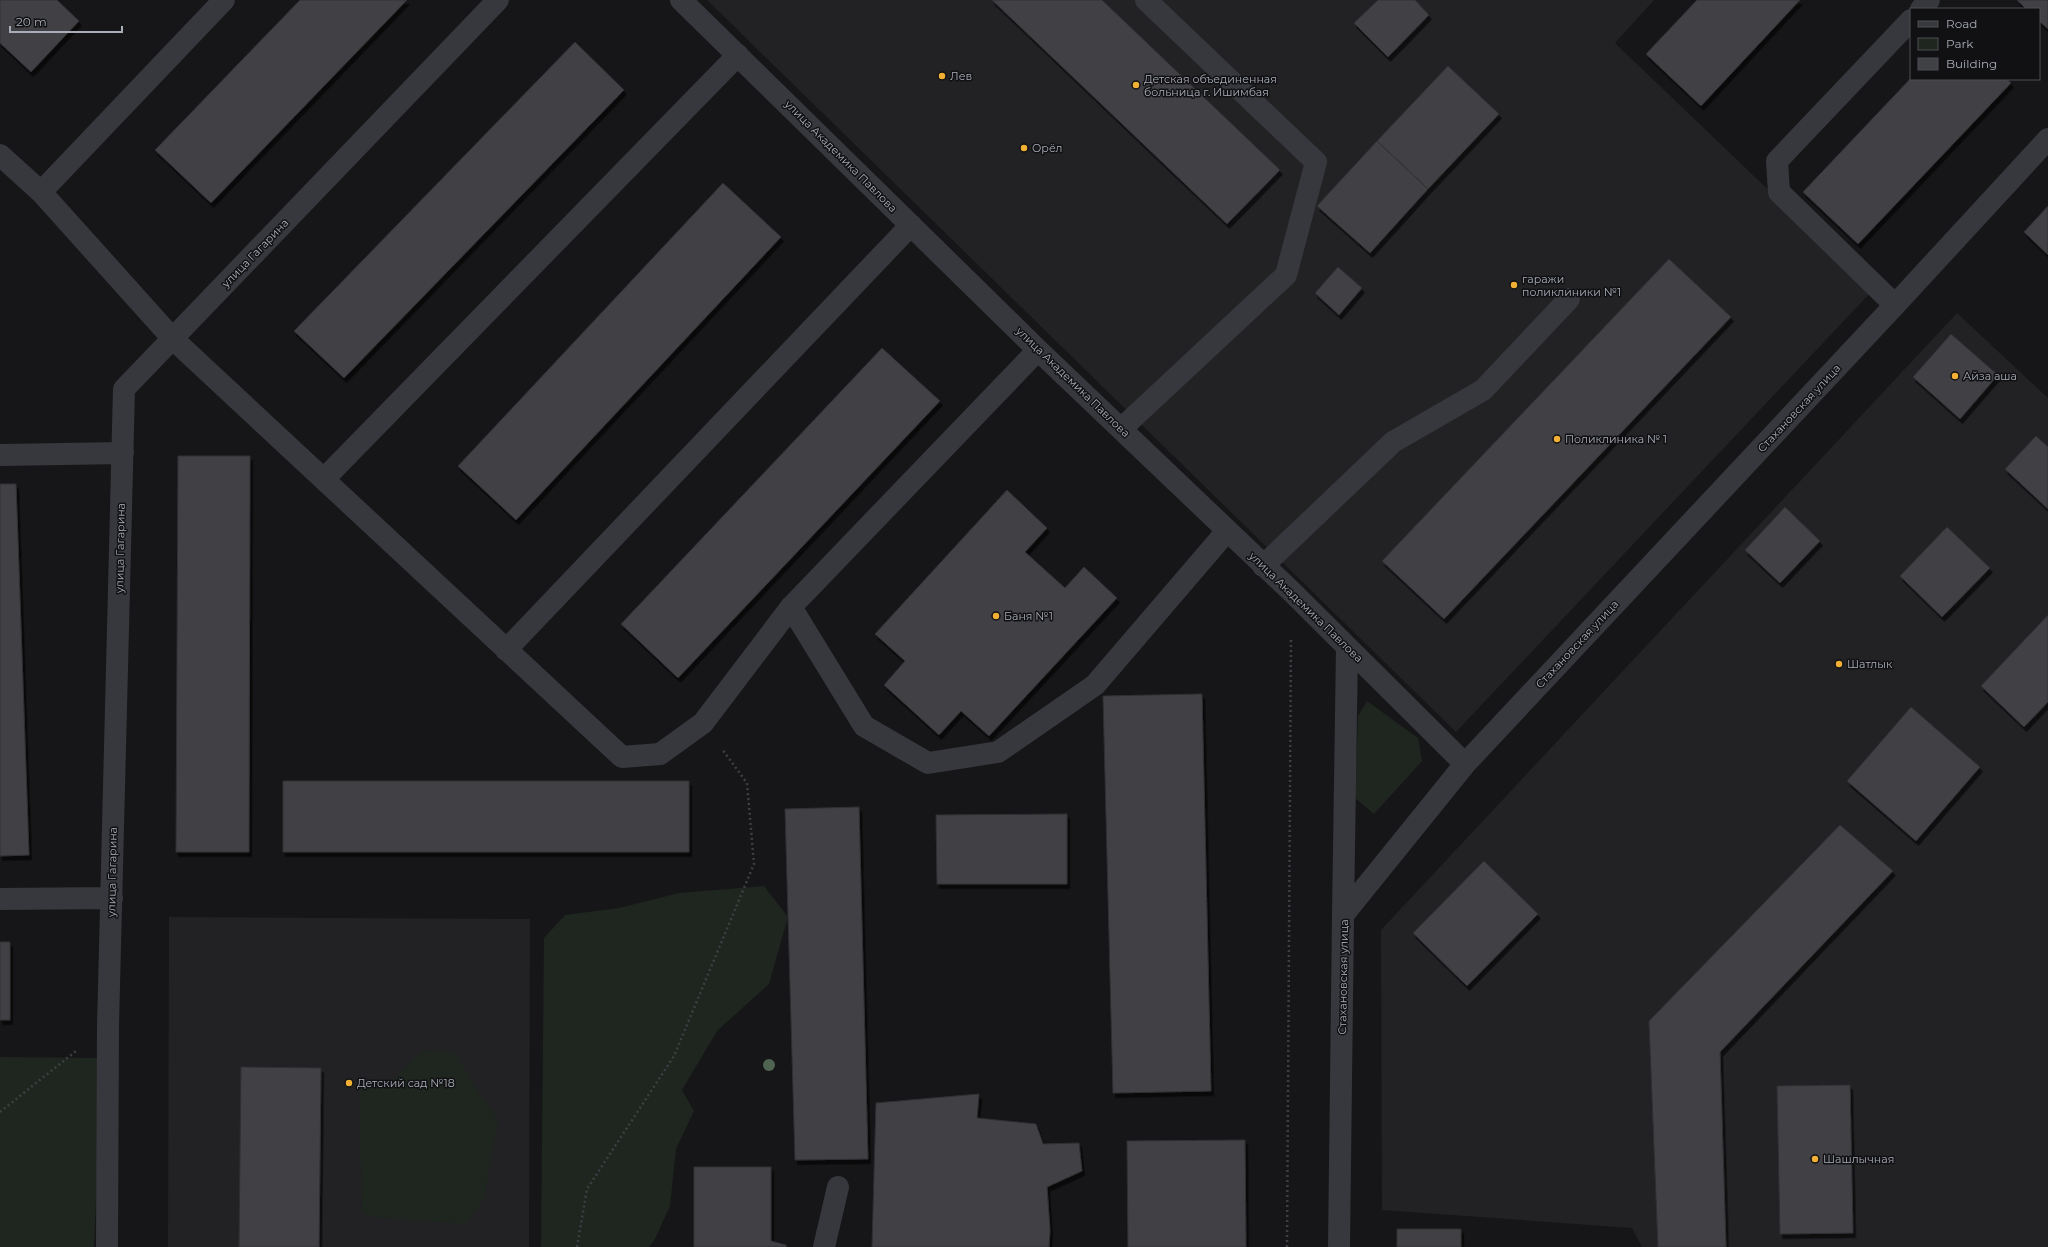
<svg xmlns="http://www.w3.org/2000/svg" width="2048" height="1247" font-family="Montserrat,sans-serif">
	<defs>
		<filter id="shadow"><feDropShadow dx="2.5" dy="4.5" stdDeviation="0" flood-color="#0009"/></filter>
	</defs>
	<rect width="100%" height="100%" fill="#161618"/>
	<!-- built -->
	<path fill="#222225" d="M 707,0 L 1654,0 L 1615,43 L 1873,290 L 1456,732 Z
		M 1957,313 L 2048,398 L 2048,1247 L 1642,1247 L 1632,1228 L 1382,1210 L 1381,930 Z
		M 169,917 L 530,919 L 529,1247 L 168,1247 Z"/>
	<!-- green -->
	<path fill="#1e261f" d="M 1367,701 L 1418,738 L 1422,761 L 1374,814 L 1355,798 L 1358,716 Z
		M 764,886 L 788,917 L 769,984 L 717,1031 L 682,1090 L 694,1111 L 676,1149 L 670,1206 L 654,1241 L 649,1247 L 541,1247 L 544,938 L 565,915 L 619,908 L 679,893 Z
		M 425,1050 L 456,1053 L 471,1081 L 498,1120 L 484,1198 L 466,1224 L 383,1218 L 362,1214 L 359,1082 L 388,1085 L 415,1057 Z
		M 0,1057 L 102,1058 L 94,1247 L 0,1247 Z"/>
	<!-- building -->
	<path fill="#404145" stroke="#303034" filter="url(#shadow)" d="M 0,0 L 57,0 L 79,21 L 31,72 L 0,43 Z
		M 300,0 L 407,0 L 211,203 L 155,150 Z
		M 992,0 L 1102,0 L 1280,170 L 1227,224 Z
		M 1378,0 L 1415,0 L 1429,15 L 1388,57 L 1354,23 Z
		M 1697,0 L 1800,0 L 1701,106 L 1646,54 Z
		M 2017,0 L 2048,0 L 2048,29 L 2039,21 L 2039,9 L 2026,9 Z
		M 575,42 L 624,90 L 344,378 L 294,331 Z
		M 1448,66 L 1499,114 L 1428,189 L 1377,141 Z
		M 1911,78 L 2007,79 L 2011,83 L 1858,244 L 1803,192 Z
		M 1377,141 L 1428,189 L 1370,253 L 1317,206 Z
		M 723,183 L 781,237 L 516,520 L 458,466 Z
		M 2048,206 L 2048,255 L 2024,232 Z
		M 1669,259 L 1731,317 L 1444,619 L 1382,561 Z
		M 1338,267 L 1362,288 L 1339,315 L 1315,293 Z
		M 1951,334 L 1998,375 L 1960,419 L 1913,377 Z
		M 882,348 L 940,401 L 678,678 L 621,624 Z
		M 2036,436 L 2048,447 L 2048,509 L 2005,469 Z
		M 178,456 L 250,456 L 249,852 L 176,852 Z
		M 0,484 L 16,484 L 29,855 L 0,856 Z
		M 1007,490 L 1047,528 L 1025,552 L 1065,588 L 1084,567 L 1117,598 L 989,736 L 961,711 L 939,735 L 884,685 L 905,661 L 875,634 Z
		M 1785,507 L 1820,541 L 1780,583 L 1745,550 Z
		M 1947,527 L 1990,568 L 1942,617 L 1900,576 Z
		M 2048,615 L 2048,702 L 2024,727 L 1981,686 Z
		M 1202,694 L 1211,1091 L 1113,1093 L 1103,696 Z
		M 1911,707 L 1980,767 L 1916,841 L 1847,781 Z
		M 283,781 L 689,781 L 689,852 L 283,852 Z
		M 859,807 L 868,1159 L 795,1160 L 785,809 Z
		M 1067,814 L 1067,884 L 937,884 L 936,815 Z
		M 1840,825 L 1893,871 L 1720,1052 L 1726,1247 L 1658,1247 L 1649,1021 Z
		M 1484,861 L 1538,914 L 1467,986 L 1413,933 Z
		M 0,942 L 10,942 L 10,1020 L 0,1020 Z
		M 241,1067 L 321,1068 L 319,1247 L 239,1247 Z
		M 1850,1085 L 1853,1233 L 1780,1234 L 1777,1086 Z
		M 979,1094 L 977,1118 L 1036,1124 L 1043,1144 L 1079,1143 L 1082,1171 L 1047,1187 L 1050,1230 L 1049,1247 L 872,1247 L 876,1103 Z
		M 1245,1140 L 1246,1247 L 1128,1247 L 1127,1141 Z
		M 694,1167 L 771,1167 L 771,1241 L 786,1245 L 786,1247 L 694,1247 Z
		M 1397,1229 L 1461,1229 L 1461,1247 L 1397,1247 Z"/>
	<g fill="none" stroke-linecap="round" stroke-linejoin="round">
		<!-- path -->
		<path stroke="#3d3f44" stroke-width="2.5" stroke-dasharray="2 3" stroke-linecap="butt" d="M 0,1112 L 76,1051
			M 577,1247 L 587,1189 L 674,1056 L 754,864 L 747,783 L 722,749
			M 1287,1247 L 1291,637"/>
		<!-- minor -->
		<path stroke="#37383d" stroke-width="22" d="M 681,0 L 1038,350 L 1292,592 L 1465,764
			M 1921,9 L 1929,0
			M 0,155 L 41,192 L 173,339 L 622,757 L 660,754 L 703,723 L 791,607 L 1038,350
			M 41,192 L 224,0
			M 1895,305 L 1779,192 L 1777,161 L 1911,20
			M 1121,429 L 1286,275 L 1316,162 L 1146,0
			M 0,455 L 123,453
			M 324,479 L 738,55
			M 1263,566 L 1393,442 L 1483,390 L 1569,299
			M 791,607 L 864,726 L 928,763 L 998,752 L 1095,685 L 1227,531
			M 506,650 L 911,225
			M 0,899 L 112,898
			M 1343,915 L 1347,647
			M 107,1247 L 108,1026 L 124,389 L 498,0
			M 824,1247 L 838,1187
			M 1339,1247 L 1343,915 L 1465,764 L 1895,305 L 2048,139"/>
	</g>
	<!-- trees -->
	<circle fill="#506452" cx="769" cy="1065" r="6"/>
	<!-- markers -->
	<g fill="#f2b134" stroke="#111113" stroke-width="1.5">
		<circle cx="942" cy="76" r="4"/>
		<circle cx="1136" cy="85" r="4"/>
		<circle cx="1024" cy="148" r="4"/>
		<circle cx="1514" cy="285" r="4"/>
		<circle cx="1955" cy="376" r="4"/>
		<circle cx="1557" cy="439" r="4"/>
		<circle cx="996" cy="616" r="4"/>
		<circle cx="1839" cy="664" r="4"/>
		<circle cx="349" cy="1083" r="4"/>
		<circle cx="1815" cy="1159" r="4"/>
	</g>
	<g text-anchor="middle" stroke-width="3" stroke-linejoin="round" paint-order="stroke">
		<!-- poi labels -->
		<g font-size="11" fill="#a8adb8" stroke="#111113" text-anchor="start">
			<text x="950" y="80">Лев</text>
			<text x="1144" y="83">Детская объединенная<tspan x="1144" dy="13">больница г. Ишимбая</tspan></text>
			<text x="1032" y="152">Орёл</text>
			<text x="1522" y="283">гаражи<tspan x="1522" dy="13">поликлиники №1</tspan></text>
			<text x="1963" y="380">Айза аша</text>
			<text x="1565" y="443">Поликлиника № 1</text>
			<text x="1004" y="620">Баня №1</text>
			<text x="1847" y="668">Шатлык</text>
			<text x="357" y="1087">Детский сад №18</text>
			<text x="1823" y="1163">Шашлычная</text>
		</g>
		<!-- street labels -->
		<g font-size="11" fill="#a8adb8" stroke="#111113">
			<text transform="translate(841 156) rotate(45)" y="4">улица Академика Павлова</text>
			<text transform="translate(255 253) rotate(-46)" y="4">улица Гагарина</text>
			<text transform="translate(1073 382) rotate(44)" y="4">улица Академика Павлова</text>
			<text transform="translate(1799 408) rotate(-47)" y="4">Стахановская улица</text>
			<text transform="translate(120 548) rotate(-89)" y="4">улица Гагарина</text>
			<text transform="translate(1306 607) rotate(44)" y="4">улица Академика Павлова</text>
			<text transform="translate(1577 644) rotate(-47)" y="4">Стахановская улица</text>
			<text transform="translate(112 872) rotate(-89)" y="4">улица Гагарина</text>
			<text transform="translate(1343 977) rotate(-89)" y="4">Стахановская улица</text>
		</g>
	</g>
	<!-- legend -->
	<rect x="1910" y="8" width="130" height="72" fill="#111113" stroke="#4d4f55"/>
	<rect x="1918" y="21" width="20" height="6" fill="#37383d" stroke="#4d4f55"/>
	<text x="1946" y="28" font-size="12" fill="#a8adb8">Road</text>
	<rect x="1918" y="38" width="20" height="12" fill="#1e261f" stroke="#4d4f55"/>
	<text x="1946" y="48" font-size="12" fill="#a8adb8">Park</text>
	<rect x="1918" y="58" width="20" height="12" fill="#404145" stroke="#4d4f55"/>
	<text x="1946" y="68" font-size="12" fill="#a8adb8">Building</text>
	<!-- scale -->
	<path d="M10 26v6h112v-6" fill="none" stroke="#a8adb8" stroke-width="2"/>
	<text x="16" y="26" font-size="12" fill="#a8adb8" stroke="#111113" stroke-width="3" paint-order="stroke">20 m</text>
</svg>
